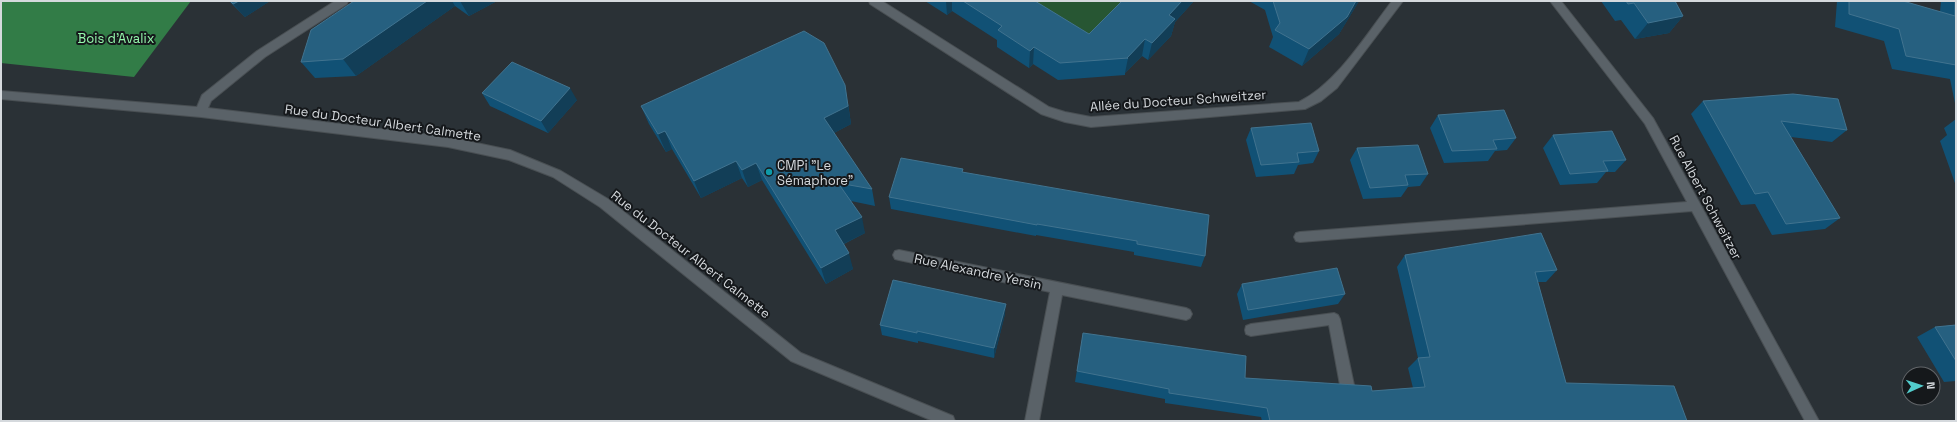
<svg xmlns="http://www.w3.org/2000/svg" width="1957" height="422" font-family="'Space Grotesk',sans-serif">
	<rect width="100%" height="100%" fill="#2a3136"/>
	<!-- green -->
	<path fill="#275633" d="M 1006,1 L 1136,1 L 1096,42 Z"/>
	<!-- forest -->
	<path fill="#327c47" d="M 1,1 L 191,1 L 134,77 L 1,63 Z"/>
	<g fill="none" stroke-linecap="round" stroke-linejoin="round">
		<defs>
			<path id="minor" d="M 335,1 L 348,1 L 347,4 L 265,57 L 211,101 L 208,108 L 448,137 L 510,150 L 561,171 L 608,199 L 801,353 L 953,416 L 955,421 L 933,421 L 791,361 L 600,207 L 553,177 L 509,160 L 448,147 L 201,117 L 1,99 L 1,91 L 197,107 L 202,95 L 257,51 Z
				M 869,1 L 882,1 L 1049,107 L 1065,112 L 1091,117 L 1299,102 C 1337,83 1366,35 1392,1 L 1403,1 L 1337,88 L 1321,101 L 1305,109 L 1091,127 L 1065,122 L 1041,114 L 870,4 Z
				M 1550,1 L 1561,1 L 1653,118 L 1819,421 L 1805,421 L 1692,211 L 1300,242 L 1296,241 L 1294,237 L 1296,233 L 1300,232 L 1687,202 L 1645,124 Z
				M 899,250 L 1186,308 L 1190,310 L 1192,314 L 1190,318 L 1186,320 L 1062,295 L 1039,421 L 1025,421 L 1050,292 L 899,260 L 895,259 L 893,255 L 895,251 Z
				M 1334,313 L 1338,315 L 1340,319 L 1354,385 L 1352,389 L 1347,391 L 1342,389 L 1340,385 L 1329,325 L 1251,336 L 1246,334 L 1245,330 L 1246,326 L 1251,324 Z"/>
		</defs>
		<!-- minor casing -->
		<use href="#minor" stroke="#494f53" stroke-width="2"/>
		<!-- minor -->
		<use href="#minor" fill="#5a6268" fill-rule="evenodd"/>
	</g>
	<!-- wall -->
	<path fill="#115175" d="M 229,1 L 270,1 L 245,17 Z
		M 354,1 L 497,1 L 469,16 L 455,6 L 356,76 L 315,78 L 301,62 Z
		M 925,1 L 1035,1 L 1089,34 L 1122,1 L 1194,1 L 1175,22 L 1171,36 L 1148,60 L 1142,56 L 1125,73 L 1125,75 L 1058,80 L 1033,64 L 1029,68 L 997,47 L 997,40 L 952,11 L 947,15 Z
		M 1249,1 L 1359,1 L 1339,34 L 1302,66 L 1269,47 L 1273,37 L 1265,10 Z
		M 1601,1 L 1675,1 L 1683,16 L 1669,33 L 1635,39 L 1621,20 L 1615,21 Z
		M 1837,1 L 1903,1 L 1940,12 L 1941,1 L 1956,1 L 1956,108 L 1950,79 L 1892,69 L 1884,41 L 1835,27 Z
		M 482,93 L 577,100 L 548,133 L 490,106 Z
		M 1703,101 L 1847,130 L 1832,142 L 1791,137 L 1840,218 L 1825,229 L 1772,235 L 1755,204 L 1741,205 L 1691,114 Z
		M 848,103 L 851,124 L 834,133 L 872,189 L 875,206 L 851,201 L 865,233 L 844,244 L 853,269 L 826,284 L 762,180 L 748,187 L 742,178 L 701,198 L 672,149 L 666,152 L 649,124 L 641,106 Z
		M 1438,115 L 1516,138 L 1507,150 L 1495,151 L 1488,161 L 1444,163 L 1430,128 Z
		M 1956,119 L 1956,186 L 1940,141 L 1947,135 L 1944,128 Z
		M 1251,128 L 1319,151 L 1313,163 L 1298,165 L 1294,174 L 1256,177 L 1246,140 Z
		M 1553,135 L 1626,160 L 1615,172 L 1606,172 L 1597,183 L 1560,185 L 1543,148 Z
		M 1357,148 L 1428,174 L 1420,186 L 1408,187 L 1401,197 L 1363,199 L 1350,160 Z
		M 963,172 L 1205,256 L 1201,267 L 1134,255 L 1134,252 L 1036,235 L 1036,236 L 891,209 L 889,197 Z
		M 1405,255 L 1557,270 L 1546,282 L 1538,282 L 1566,383 L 1687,421 L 1262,421 L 1261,417 L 1165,403 L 1165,399 L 1075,382 L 1083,333 L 1245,378 L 1372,391 L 1413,388 L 1408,368 L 1418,358 L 1397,267 Z
		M 1242,284 L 1345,294 L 1338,304 L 1243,320 L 1237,294 Z
		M 1005,314 L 994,358 L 918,341 L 918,343 L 882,335 L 880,325 Z
		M 1956,325 L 1956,381 L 1944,382 L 1917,337 L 1935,327 Z"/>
	<!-- shaded-wall -->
	<path fill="#123e57" d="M 239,1 L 270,1 L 245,17 L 233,4 Z
		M 427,1 L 452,1 L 455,6 L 356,76 L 343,59 Z
		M 460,1 L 497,1 L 469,16 Z
		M 946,1 L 952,1 L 952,11 L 947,15 Z
		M 1182,1 L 1194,1 L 1175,22 L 1171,36 L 1148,60 L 1152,43 L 1169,15 Z
		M 1356,1 L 1359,1 L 1339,34 L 1302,66 L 1309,49 Z
		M 1683,16 L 1669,33 L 1635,39 L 1648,23 Z
		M 1145,39 L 1142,56 L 1125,73 L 1128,58 L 1127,58 Z
		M 1034,47 L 1033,64 L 1029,68 L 1030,51 Z
		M 845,85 L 851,124 L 828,136 L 824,118 Z
		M 570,88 L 577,100 L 548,133 L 541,121 Z
		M 665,131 L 672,149 L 666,152 L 658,134 Z
		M 736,161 L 742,178 L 701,198 L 694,181 Z
		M 756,163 L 762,180 L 748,187 L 742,170 Z
		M 862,217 L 865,233 L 839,246 L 835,230 Z
		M 849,253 L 853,269 L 826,284 L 821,268 Z
		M 1006,304 L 1005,314 L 994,358 L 994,348 Z"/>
	<!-- building -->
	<path fill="#266080" stroke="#41738f" d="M 230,1 L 239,1 L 233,4 Z
		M 354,1 L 427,1 L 343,59 L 301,62 L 311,30 Z
		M 963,1 L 1035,1 L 1089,34 L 1122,1 L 1182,1 L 1169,15 L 1175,19 L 1152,43 L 1145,39 L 1127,58 L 1128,58 L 1060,63 L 1034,47 L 1030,51 L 998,30 L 1002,26 Z
		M 1273,1 L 1356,1 L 1347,17 L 1309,49 L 1275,30 L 1280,23 Z
		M 1626,1 L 1675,1 L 1683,16 L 1648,23 L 1634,3 L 1628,4 Z
		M 1849,1 L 1903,1 L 1955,16 L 1955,1 L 1956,1 L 1956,65 L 1906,56 L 1899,29 L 1849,14 Z
		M 804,31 L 824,43 L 845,85 L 848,106 L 824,118 L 872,189 L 838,183 L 862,217 L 835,230 L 849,253 L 821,268 L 756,163 L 742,170 L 736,161 L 694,181 L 665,131 L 658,134 L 641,106 Z
		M 512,62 L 570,88 L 541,121 L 482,93 Z
		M 1793,94 L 1838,99 L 1847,130 L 1781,121 L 1840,218 L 1786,224 L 1768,192 L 1755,194 L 1703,101 Z
		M 1504,110 L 1516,138 L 1493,140 L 1497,149 L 1452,151 L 1438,115 Z
		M 1311,123 L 1319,151 L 1297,153 L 1299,162 L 1261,165 L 1251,128 Z
		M 1612,131 L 1626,160 L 1603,161 L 1608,171 L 1570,174 L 1553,135 Z
		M 1418,145 L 1428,174 L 1405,175 L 1408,185 L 1370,188 L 1357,148 Z
		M 901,158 L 963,169 L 962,172 L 1209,215 L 1205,256 L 1137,244 L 1137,241 L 1037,224 L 1037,225 L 889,197 Z
		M 1541,233 L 1557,270 L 1535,272 L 1566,383 L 1674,386 L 1687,421 L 1270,421 L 1267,408 L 1169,393 L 1169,389 L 1077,371 L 1083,333 L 1246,356 L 1245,378 L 1371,386 L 1372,391 L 1425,387 L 1418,358 L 1430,357 L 1405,255 Z
		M 1337,268 L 1345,294 L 1248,310 L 1242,284 Z
		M 893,280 L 1006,304 L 994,348 L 917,331 L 917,333 L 880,325 Z
		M 1956,325 L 1956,361 L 1935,327 Z"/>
	<!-- markers -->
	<circle fill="#0f9aa8" stroke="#15181b" stroke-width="1.5" cx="769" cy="172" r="4"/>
	<g text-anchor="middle" stroke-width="4" stroke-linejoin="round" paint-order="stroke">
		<!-- park labels -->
		<g font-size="13" fill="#95f8ac" stroke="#15181b">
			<text x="116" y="43">Bois d'Avalix</text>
		</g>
		<!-- street labels -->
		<g font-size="13" fill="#d5d9dd" stroke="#15181b">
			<text transform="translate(1178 100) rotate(-4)" y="5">Allée du Docteur Schweitzer</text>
			<text transform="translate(383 122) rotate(8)" y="5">Rue du Docteur Albert Calmette</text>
			<text transform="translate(1706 197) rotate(62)" y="5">Rue Albert Schweitzer</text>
			<text transform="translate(691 254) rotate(38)" y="5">Rue du Docteur Albert Calmette</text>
			<text transform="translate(978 271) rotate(12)" y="5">Rue Alexandre Yersin</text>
		</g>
		<!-- poi labels -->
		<g font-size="13" fill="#d5d9dd" stroke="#15181b" text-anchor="start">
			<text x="777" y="170">CMPi "Le<tspan x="777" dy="15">Sémaphore"</tspan></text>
		</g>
	</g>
	<!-- border -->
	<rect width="1957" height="422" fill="none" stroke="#d5d9dd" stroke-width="4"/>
	<!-- north arrow -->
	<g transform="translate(1921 386) rotate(87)"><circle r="19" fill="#15181b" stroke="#626569"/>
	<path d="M0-3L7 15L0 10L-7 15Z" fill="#52cdcd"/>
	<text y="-6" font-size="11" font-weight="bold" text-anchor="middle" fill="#d5d9dd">N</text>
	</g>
</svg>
